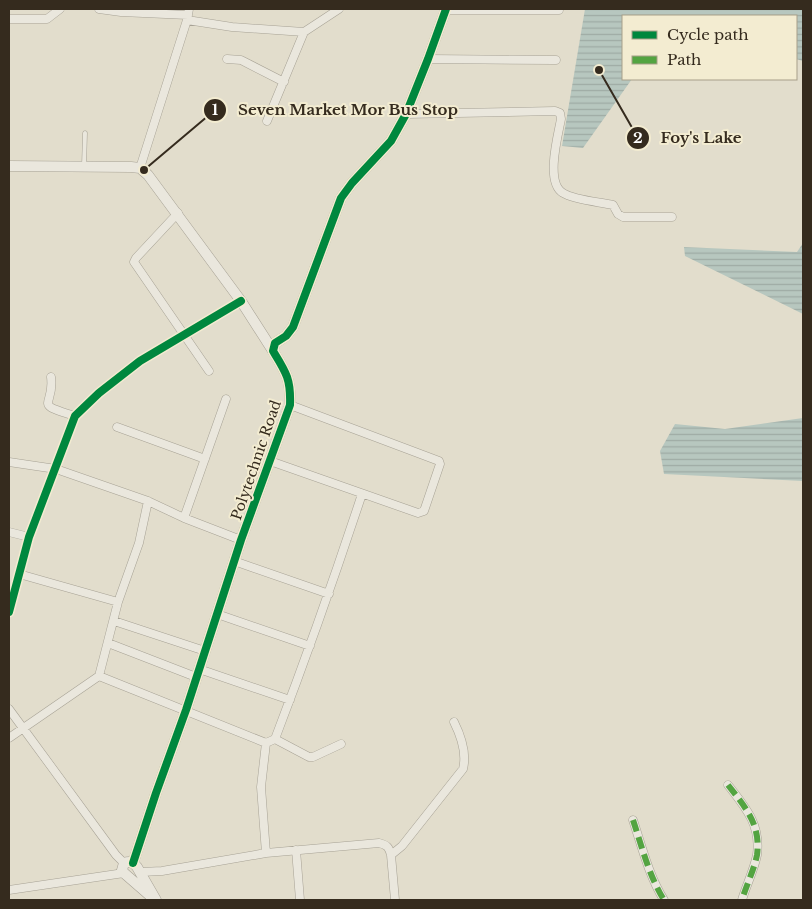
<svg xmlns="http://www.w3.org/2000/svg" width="812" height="909" font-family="'Libre Baskerville',serif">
	<defs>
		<pattern id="water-rules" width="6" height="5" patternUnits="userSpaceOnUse" patternTransform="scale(1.25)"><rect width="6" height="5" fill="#b7c7bf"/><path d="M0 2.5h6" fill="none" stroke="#9eaba4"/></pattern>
	</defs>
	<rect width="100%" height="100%" fill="#e2ddcc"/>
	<!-- water -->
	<path fill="url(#water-rules)" d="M 585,9 L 803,9 L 803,61 L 796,59 L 796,16 L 623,16 L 623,79 L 632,79 L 583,148 L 562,146 Z
		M 803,243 L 803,314 L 685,256 L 684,247 L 797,252 Z
		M 803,418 L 803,481 L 664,474 L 660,451 L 675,424 L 725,429 Z"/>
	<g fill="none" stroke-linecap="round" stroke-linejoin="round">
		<defs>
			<path id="service" d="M 84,166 L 85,133"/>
			<path id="minor" d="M 99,9 L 121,12 L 188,15
				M 446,10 L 559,10
				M 9,19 L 47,19 L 60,9
				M 187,20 L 232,27 L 304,32 L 339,9
				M 227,59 L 241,60 L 284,82
				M 428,59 L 556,60
				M 406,114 L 555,111 L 560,113 L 561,119 C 558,135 545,183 563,193 C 574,200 600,202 613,205 L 618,214 L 623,217 L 672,217
				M 267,121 L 304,32
				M 140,168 L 187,20 L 189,9
				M 178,213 L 136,258 L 134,262 L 209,371
				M 51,377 C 55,407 31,403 75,416
				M 117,427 L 205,459
				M 270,461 L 418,513 L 424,511 L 440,464 L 439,461 L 290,405
				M 9,462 L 56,469 L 148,501 L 184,518 L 241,540
				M 184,518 L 226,399
				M 9,532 L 29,537
				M 234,561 L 329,594
				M 19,574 L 118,602
				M 9,612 L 29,537 L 75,416 L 99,393 L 140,361 L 241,301
				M 217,614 L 310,646
				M 114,621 L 205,651
				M 108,643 L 196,677
				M 199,669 L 290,700
				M 99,676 L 118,602 L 139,543 L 148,501
				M 9,709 L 116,855 L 124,863
				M 9,738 L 99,676 L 266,743 L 275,739 C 306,658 335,576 362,494
				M 275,739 L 309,757 L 313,757 L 341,744
				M 266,743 L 261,787 L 266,853
				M 728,785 C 746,808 761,825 757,855 C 754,870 746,886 742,900
				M 633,820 C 642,847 649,876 664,900
				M 296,850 L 300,900
				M 391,855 L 402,846 L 463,769 C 467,753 461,736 454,722
				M 141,872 L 162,871 L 266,853 L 379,843 C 387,845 389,847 391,855 L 395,900
				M 9,890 L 124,873"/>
			<path id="tertiary" d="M 9,166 L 131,167 L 140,168 L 148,175 L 241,301 L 273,351
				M 133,863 L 156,793 L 186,710 L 241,540 L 290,405 C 291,379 286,372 273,351 L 275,343 L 286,336 L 293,327 L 341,198 L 352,183 L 391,141 L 406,114 L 428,59 L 446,9
				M 155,900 L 124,873 L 122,870 L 124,863 C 130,861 133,862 137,867 L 156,900"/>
		</defs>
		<!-- service casing -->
		<use href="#service" stroke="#a7a295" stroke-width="5"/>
		<!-- minor casing -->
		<use href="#minor" stroke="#a7a295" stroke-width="9"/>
		<!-- tertiary casing -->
		<use href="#tertiary" stroke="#a7a295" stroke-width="11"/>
		<!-- service -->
		<use href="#service" stroke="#eae7dd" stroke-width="4"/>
		<!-- minor -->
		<use href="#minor" stroke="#eae7dd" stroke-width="8"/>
		<!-- tertiary -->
		<use href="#tertiary" stroke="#eae7dd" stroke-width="10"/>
		<!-- quiet -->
		<path stroke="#53a441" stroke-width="6" stroke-dasharray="12 6" stroke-linecap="butt" d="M 728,785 C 746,808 761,825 757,855 C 754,870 746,886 742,900
			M 633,820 C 642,847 649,876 664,900"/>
		<defs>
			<path id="cycleway" d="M 9,612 L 29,537 L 75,416 L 99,393 L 140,361 L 241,301
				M 133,863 L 156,793 L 186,710 L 241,540 L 290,405 C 291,379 286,372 273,351 L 275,343 L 286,336 L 293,327 L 341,198 L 352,183 L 391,141 L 406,114 L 428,59 L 446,9"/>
		</defs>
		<!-- cycleway casing -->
		<use href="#cycleway" stroke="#f3ecd1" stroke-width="11"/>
		<!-- cycleway -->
		<use href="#cycleway" stroke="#00873e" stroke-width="8"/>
	</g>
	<g text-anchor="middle" stroke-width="4" stroke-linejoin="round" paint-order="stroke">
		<!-- street labels -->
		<g font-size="14" fill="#352b1e" stroke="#f3ecd1">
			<text transform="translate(256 460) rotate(-71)" y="5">Polytechnic Road</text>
		</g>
	</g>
	<!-- callouts -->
	<path fill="none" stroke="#352b1e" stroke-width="2" d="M144 170L215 110M599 70L638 138"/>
	<g fill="#352b1e" stroke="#f3ecd1" stroke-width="2">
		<circle cx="144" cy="170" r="5"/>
		<circle cx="599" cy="70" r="5"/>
		<circle cx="215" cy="110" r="12"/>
		<circle cx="638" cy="138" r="12"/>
	</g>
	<g font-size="15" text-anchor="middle" font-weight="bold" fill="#fff">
		<text x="215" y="115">1</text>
		<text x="638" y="143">2</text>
	</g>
	<g font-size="15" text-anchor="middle" font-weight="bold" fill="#352b1e" stroke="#f3ecd1" stroke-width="4" stroke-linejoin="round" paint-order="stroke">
		<text x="348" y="115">Seven Market Mor Bus Stop</text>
		<text x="701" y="143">Foy's Lake</text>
	</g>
	<!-- border -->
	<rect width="812" height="909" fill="none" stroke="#352b1e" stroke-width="20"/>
	<!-- legend -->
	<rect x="622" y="15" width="175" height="65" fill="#f3ecd1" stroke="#a79f89"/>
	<rect x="632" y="31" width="25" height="8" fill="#00873e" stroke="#a79f89"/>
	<text x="667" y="40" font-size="15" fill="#352b1e">Cycle path</text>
	<rect x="632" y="56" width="25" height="8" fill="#53a441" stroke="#a79f89"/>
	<text x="667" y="65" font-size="15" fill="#352b1e">Path</text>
</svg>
